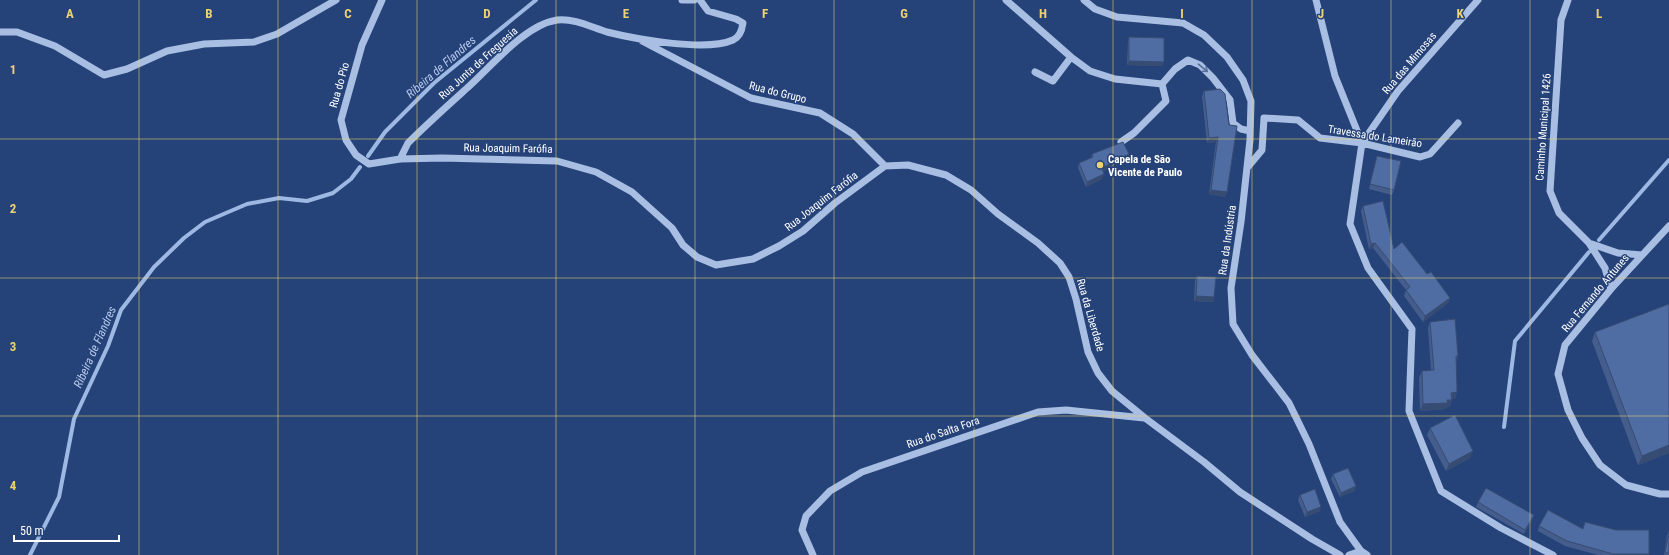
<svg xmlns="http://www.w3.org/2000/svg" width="1669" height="555" font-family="'Roboto Condensed',sans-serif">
	<rect width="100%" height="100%" fill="#264379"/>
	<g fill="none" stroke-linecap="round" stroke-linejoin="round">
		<!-- stream -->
		<path stroke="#9eb8e4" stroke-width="4" d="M 368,156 L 385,132 L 434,83 L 536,0
			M 1599,240 L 1669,160
			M 1504,427 L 1515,341 L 1589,252
			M 30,555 L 59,497 L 74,419 L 108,346 L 121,310 L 154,267 L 184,238 L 205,222 L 247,204 L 279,198 L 307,201 L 333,193 L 351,179 L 360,167"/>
		<!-- minor -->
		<path stroke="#a9bee3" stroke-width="7" d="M 382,0 L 362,45 L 341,120 L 346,140 L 356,155 L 369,164 L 400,159 L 442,158 L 557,161 L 596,172 L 632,192 L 672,228 L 683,245 L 697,257 L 716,265 L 753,259 L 779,246 L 803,231 L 835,203 L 885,166 L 908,165 L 946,175 L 971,190 L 998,214 L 1038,243 L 1060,263 L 1069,277 L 1076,299 L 1088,352 L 1098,373 L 1112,391 L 1145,418 L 1204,462 L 1240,492 L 1312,539 L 1340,555
			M 682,0 L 694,0
			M 1006,0 L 1071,57 L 1090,71 L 1115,79 L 1162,84
			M 1084,0 L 1095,9 L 1117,17 L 1183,23 L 1204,35 L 1227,57 L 1243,80 L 1251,101 L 1250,140 L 1241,222 L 1231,288 L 1233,324 L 1252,355 L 1289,403 L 1309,444 L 1340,522 L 1361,551 L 1367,555
			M 1316,0 L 1335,76 L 1362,143 L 1350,224 L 1368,268 L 1412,329 L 1409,411 L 1441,491 L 1501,528 L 1553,555
			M 1568,0 L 1561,20 L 1550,191 L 1559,213 L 1589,243 L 1605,268 L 1611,289
			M 0,32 L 17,32 L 55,46 L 104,75 L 127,69 L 167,51 L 204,44 L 254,42 L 277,34 L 336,0
			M 642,41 L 751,98 L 820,113 L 853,134 L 885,166
			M 1035,72 L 1053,81 L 1071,57
			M 1162,84 L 1175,69 L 1188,60 L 1200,65 L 1213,78 L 1230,100 L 1233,123 L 1241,129 L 1250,131
			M 1121,142 L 1134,133 L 1166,101 L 1162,84
			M 1362,143 L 1398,91 L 1478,0
			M 400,159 L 408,143 C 427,124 446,107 466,89 C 490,68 524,25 557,20 C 574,18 591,27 607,32 C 635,39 706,52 733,40 C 740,37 742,30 743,23 L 736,19 L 708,11 L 700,0
			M 1247,168 L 1262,150 L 1264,118 L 1298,120 L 1320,138 L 1362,143 L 1420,157 L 1430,154 L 1458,123
			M 1669,226 L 1611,289 L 1565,345 L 1558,374 L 1568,410 L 1582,438 L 1600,465 L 1626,485 L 1660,494 L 1669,494
			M 1589,243 L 1618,253 L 1642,255
			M 813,555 L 802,530 L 806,516 L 830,491 L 862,472 L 1038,412 L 1066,410 L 1144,418
			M 1349,555 L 1361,551"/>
	</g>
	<!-- wall -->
	<path fill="#445d8c" d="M 1129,37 L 1162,66 L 1127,65 L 1128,41 Z
		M 1220,89 L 1227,192 L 1225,197 L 1209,194 L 1216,142 L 1207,143 L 1202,96 L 1204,91 Z
		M 1092,154 L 1127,159 L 1103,171 L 1102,179 L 1086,187 L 1078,168 L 1079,163 L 1091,158 Z
		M 1377,156 L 1394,190 L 1392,195 L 1369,189 Z
		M 1363,206 L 1394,249 L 1427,274 L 1450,298 L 1448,303 L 1423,322 L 1404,296 L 1406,290 L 1373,248 L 1369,249 L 1361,211 Z
		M 1197,276 L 1214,297 L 1213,302 L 1194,301 L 1195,280 Z
		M 1669,304 L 1669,453 L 1638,465 L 1592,341 L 1595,332 Z
		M 1430,322 L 1458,356 L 1456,361 L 1457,392 L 1455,399 L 1452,399 L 1450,407 L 1447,407 L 1446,409 L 1420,411 L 1419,378 L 1422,371 L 1431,370 L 1428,328 Z
		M 1430,428 L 1470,458 L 1446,471 L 1427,435 Z
		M 1333,474 L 1356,486 L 1354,491 L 1340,497 L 1331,479 Z
		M 1300,495 L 1320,511 L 1305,517 L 1298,500 Z
		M 1478,502 L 1534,515 L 1532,520 L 1524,534 L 1476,507 Z
		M 1585,522 L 1649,554 L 1649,555 L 1598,555 L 1565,546 L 1538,531 L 1539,526 L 1583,528 Z
		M 1669,531 L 1669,555 L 1664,555 L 1667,535 Z"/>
	<!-- shaded-wall -->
	<path fill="#374c72" d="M 1129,61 L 1164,62 L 1162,66 L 1127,65 Z
		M 1218,137 L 1216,142 L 1207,143 L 1209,138 Z
		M 1129,154 L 1127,159 L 1100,173 L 1102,168 Z
		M 1104,174 L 1102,179 L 1086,187 L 1087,182 Z
		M 1211,190 L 1227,192 L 1225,197 L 1209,194 Z
		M 1375,243 L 1373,248 L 1369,249 L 1371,244 Z
		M 1196,296 L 1214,297 L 1213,302 L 1194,301 Z
		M 1450,298 L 1448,303 L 1423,322 L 1425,316 Z
		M 1457,392 L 1455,399 L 1448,400 L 1451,393 Z
		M 1447,400 L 1452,400 L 1450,407 L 1447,407 L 1446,409 L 1420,411 L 1423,404 Z
		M 1669,445 L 1669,453 L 1638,465 L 1642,456 Z
		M 1473,451 L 1470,458 L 1446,471 L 1449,464 Z
		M 1356,486 L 1354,491 L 1340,497 L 1341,493 Z
		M 1321,507 L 1320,511 L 1305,517 L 1307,512 Z
		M 1534,515 L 1532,520 L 1524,534 L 1525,530 Z
		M 1613,554 L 1649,554 L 1649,555 L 1613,555 Z"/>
	<!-- building -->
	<path fill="#4f6ca3" stroke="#374c72" d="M 1129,37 L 1164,38 L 1164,62 L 1129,61 Z
		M 1220,89 L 1225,94 L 1229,125 L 1237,126 L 1227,192 L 1211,190 L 1218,137 L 1209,138 L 1204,91 Z
		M 1123,142 L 1129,154 L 1102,168 L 1104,174 L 1087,182 L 1079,163 L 1093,157 L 1092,154 Z
		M 1377,156 L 1401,161 L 1394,190 L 1370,184 Z
		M 1383,201 L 1394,249 L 1402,242 L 1427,274 L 1431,272 L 1450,298 L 1425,316 L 1406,290 L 1410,287 L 1375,243 L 1371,244 L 1363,206 Z
		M 1197,276 L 1216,277 L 1214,297 L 1196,296 Z
		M 1669,304 L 1669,445 L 1642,456 L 1595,332 Z
		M 1455,319 L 1458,356 L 1456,356 L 1457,392 L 1451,393 L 1452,400 L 1447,400 L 1448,403 L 1423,404 L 1422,371 L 1434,370 L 1430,322 Z
		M 1455,415 L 1473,451 L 1449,464 L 1430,428 Z
		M 1348,468 L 1356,486 L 1341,493 L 1333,474 Z
		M 1486,488 L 1534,515 L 1525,530 L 1478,502 Z
		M 1315,489 L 1321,507 L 1307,512 L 1300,495 Z
		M 1548,510 L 1583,529 L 1585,522 L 1616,530 L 1649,530 L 1649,554 L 1613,554 L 1567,541 L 1539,526 Z
		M 1669,532 L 1669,553 L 1665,553 Z"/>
	<!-- one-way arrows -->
	<defs><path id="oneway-shaft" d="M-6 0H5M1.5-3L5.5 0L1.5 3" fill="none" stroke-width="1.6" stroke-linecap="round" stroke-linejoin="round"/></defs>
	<use stroke="#546e9e" href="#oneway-shaft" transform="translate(1203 68) rotate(40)"/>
	<!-- grid -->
	<path fill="none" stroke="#ecd36f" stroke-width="1" stroke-opacity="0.55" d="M 139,0 L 139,555M 278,0 L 278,555M 417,0 L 417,555M 556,0 L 556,555M 695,0 L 695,555M 834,0 L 834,555M 974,0 L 974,555M 1113,0 L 1113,555M 1252,0 L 1252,555M 1391,0 L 1391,555M 1530,0 L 1530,555M 0,139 L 1669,139M 0,278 L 1669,278M 0,416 L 1669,416"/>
	<!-- markers -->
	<circle fill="#ecd36f" stroke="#264379" stroke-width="1.5" cx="1100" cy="165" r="4"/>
	<g text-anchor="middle" stroke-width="3" stroke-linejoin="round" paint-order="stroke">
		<!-- street labels -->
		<g font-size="11" fill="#fff" stroke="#264379">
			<text transform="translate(478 63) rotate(-42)" y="4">Rua Junta de Freguesia</text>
			<text transform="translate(1409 63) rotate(-50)" y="4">Rua das Mimosas</text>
			<text transform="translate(339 85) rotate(-74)" y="4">Rua do Pio</text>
			<text transform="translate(778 92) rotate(14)" y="4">Rua do Grupo</text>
			<text transform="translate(1543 127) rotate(-86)" y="4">Caminho Municipal 1426</text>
			<text transform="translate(1375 136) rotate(9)" y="4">Travessa do Lameirão</text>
			<text transform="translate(508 148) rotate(1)" y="4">Rua Joaquim Farófia</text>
			<text transform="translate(821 201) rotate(-38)" y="4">Rua Joaquim Farófia</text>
			<text transform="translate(1227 240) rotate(-82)" y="4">Rua da Indústria</text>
			<text transform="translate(1595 293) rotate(-50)" y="4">Rua Fernando Antunes</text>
			<text transform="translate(1091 315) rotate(74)" y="4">Rua da Liberdade</text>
			<text transform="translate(943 432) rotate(-19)" y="4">Rua do Salta Fora</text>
		</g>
		<!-- poi labels -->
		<g font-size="11" font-weight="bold" fill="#fff" stroke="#264379" text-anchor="start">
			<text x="1108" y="163">Capela de São<tspan x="1108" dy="13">Vicente de Paulo</tspan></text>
		</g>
		<!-- water labels -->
		<g font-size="12" font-style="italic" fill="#b4c8eb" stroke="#264379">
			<text transform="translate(441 67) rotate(-41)" y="4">Ribeira de Flandres</text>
			<text transform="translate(95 347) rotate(-66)" y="4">Ribeira de Flandres</text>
		</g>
	</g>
	<g font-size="13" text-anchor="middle" font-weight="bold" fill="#ecd36f" stroke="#264379" stroke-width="3" stroke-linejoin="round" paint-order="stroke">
		<text x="70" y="18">A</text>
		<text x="209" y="18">B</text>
		<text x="348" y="18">C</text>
		<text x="487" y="18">D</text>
		<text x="626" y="18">E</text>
		<text x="765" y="18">F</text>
		<text x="904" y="18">G</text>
		<text x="1043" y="18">H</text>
		<text x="1182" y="18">I</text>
		<text x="1321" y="18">J</text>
		<text x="1460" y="18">K</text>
		<text x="1599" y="18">L</text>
		<text x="13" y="74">1</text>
		<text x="13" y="213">2</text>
		<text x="13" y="351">3</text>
		<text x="13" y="490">4</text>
	</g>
	<!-- scale -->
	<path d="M14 535v6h105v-6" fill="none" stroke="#ffffff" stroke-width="2"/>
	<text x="20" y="535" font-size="12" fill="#ffffff" stroke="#264379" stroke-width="3" paint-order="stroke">50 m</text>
</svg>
